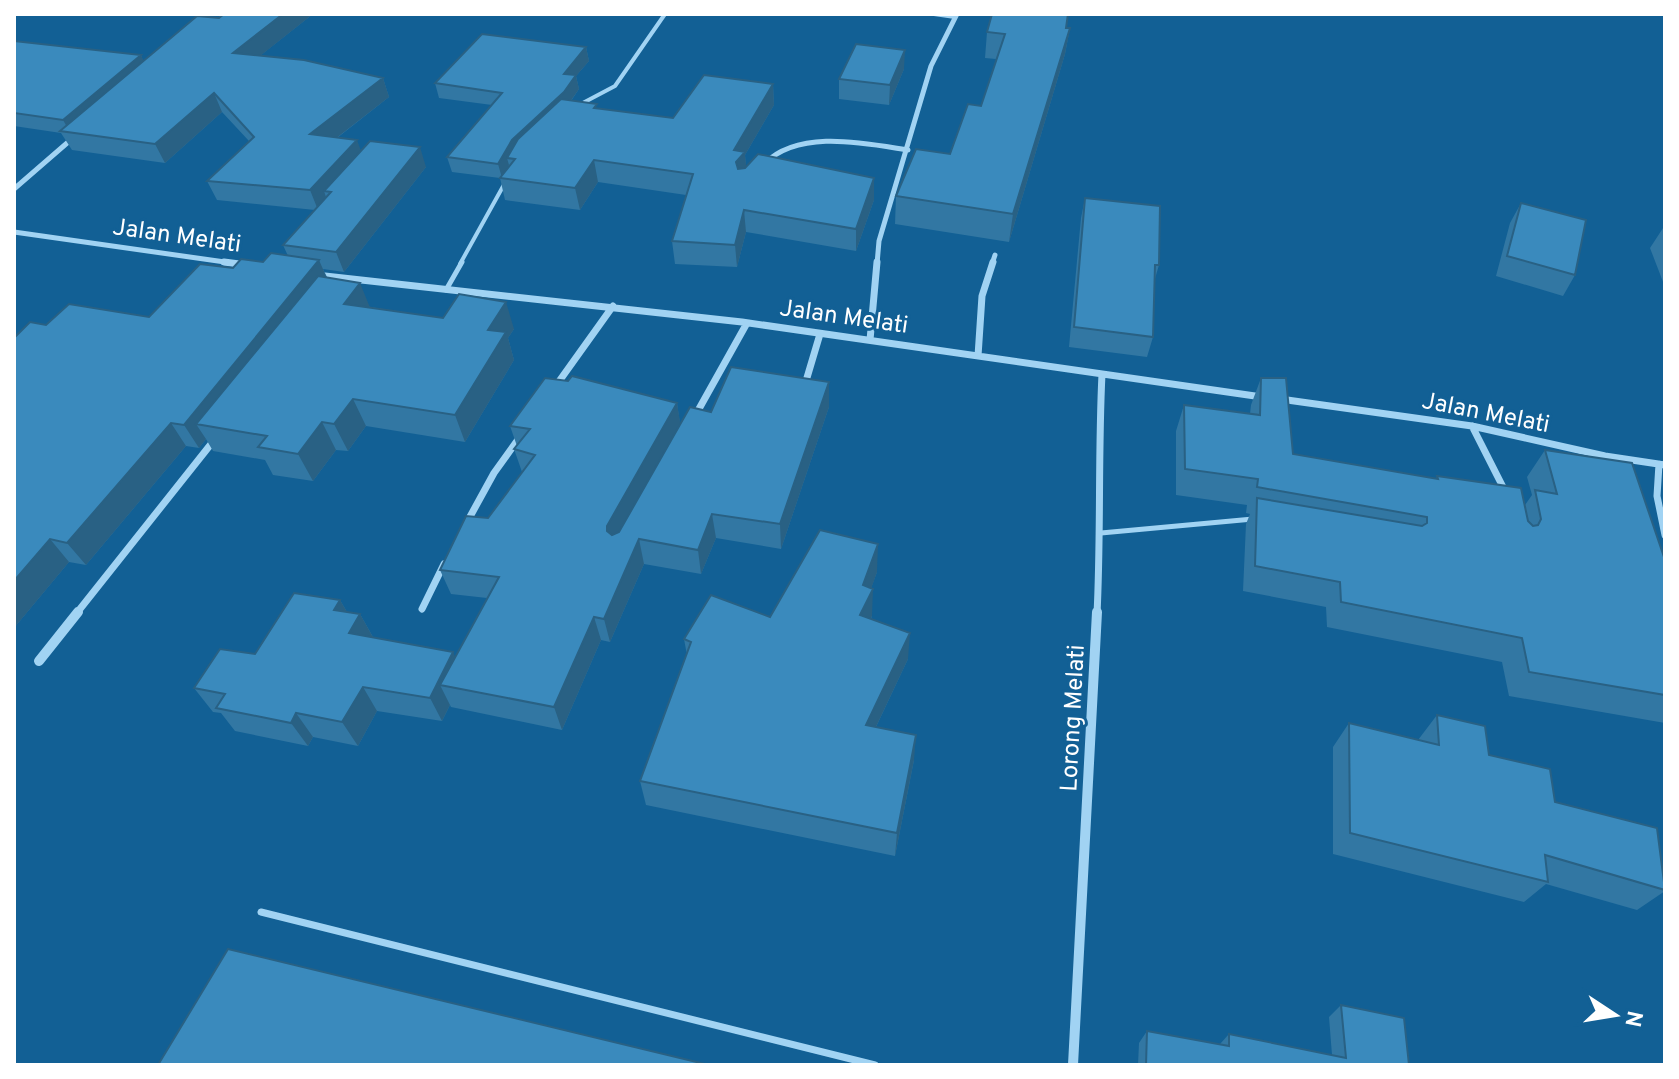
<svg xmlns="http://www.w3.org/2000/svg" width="1679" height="1079" font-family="Overpass,sans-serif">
	<rect width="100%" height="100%" fill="#126095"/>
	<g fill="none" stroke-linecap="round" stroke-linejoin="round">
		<!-- lane-far2 -->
		<path stroke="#a1d3f3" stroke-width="4" d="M 934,14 L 955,17
			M 579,105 L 615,86 L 665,14
			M 460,264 L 506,181"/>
		<!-- lane-far1 -->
		<path stroke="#a1d3f3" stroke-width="5" d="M 446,290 L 462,262
			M 1101,533 L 1253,519"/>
		<!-- lane -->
		<path stroke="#a1d3f3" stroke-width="7" d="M 261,912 L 875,1065"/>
		<!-- street-far2 -->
		<path stroke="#a1d3f3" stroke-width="5" d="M 764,164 C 799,129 863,143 908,150
			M 14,189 L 74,137
			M 14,232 L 239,264
			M 877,264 L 879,241 L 931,66 L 957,14
			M 992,264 L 995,255"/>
		<!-- street-far1 -->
		<path stroke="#a1d3f3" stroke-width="7" d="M 224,262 L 247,265
			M 316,275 L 742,322 L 1262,397
			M 870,340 L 877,262
			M 978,356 L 982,296 L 993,262
			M 806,381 L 820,334
			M 555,387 L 613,306
			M 1280,399 L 1472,426 L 1605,456 L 1665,465
			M 695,416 L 747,323
			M 1472,426 L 1506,493
			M 1659,464 L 1657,496 L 1665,535
			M 466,524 L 494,473 L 522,434
			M 422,609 L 444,564
			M 76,614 L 215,439
			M 1097,614 C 1101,534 1098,454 1102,374"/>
		<!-- street -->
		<path stroke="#a1d3f3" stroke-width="10" d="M 39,661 L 78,612
			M 1073,1065 L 1097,612"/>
	</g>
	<!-- wall -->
	<path fill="#3277a3" d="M 224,14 L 313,14 L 261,55 L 383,78 L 389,97 L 337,138 L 361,151 L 426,167 L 344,272 L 323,269 L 327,277 L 370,307 L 514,329 L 508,338 L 514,360 L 465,442 L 366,426 L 348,451 L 336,450 L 313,481 L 273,475 L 265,460 L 213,451 L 206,439 L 199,448 L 186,446 L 86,565 L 69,562 L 14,628 L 46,325 L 149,317 L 233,268 L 288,256 L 283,245 L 315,210 L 217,200 L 207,181 L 249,141 L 222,112 L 165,163 L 72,150 L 61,133 L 14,126 L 14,41 L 141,55 L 143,61 Z
		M 1066,28 L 1070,28 L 1065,54 L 1009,242 L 895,224 L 896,196 L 950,154 L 981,106 L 996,59 L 985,58 L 987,32 Z
		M 586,47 L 589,61 L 576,76 L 579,89 L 571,101 L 598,109 L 673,118 L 773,84 L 774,105 L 745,155 L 746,167 L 874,178 L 874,200 L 856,251 L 746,232 L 737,267 L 675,264 L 672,241 L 686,195 L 598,182 L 580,210 L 505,200 L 500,178 L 452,172 L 447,157 L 492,105 L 439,98 L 435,83 Z
		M 904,69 L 889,105 L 839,99 L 839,79 Z
		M 1085,198 L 1159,265 L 1154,282 L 1153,337 L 1147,357 L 1069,347 L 1081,218 Z
		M 1521,203 L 1575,275 L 1563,296 L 1496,276 L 1510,223 Z
		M 1665,225 L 1665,287 L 1650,248 Z
		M 1261,378 L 1293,454 L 1436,479 L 1437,476 L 1525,505 L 1532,495 L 1527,477 L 1545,450 L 1665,560 L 1665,723 L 1509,696 L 1502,662 L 1327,627 L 1326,607 L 1243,591 L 1246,524 L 1250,514 L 1246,513 L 1247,505 L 1176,495 L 1176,431 L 1184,405 L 1250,414 L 1251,405 Z
		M 677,403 L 680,424 L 711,412 L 829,407 L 781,549 L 716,538 L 701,574 L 644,564 L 610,642 L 601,640 L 562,730 L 451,707 L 450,705 L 442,721 L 377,711 L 358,746 L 313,737 L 308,746 L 235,731 L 221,713 L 213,712 L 194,688 L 255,654 L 340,600 L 347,612 L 360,614 L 373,637 L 455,657 L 487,598 L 451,594 L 440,570 L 488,518 L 522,472 L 514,449 L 517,446 L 510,426 Z
		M 877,572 L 871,588 L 872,616 L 871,619 L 908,659 L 876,727 L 914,760 L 895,856 L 646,805 L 640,781 L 687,655 L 684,639 L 770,617 Z
		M 1437,715 L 1489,755 L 1555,802 L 1665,884 L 1665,891 L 1637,910 L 1546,884 L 1524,902 L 1333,854 L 1333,747 L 1349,723 L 1418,740 Z
		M 1341,1005 L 1409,1065 L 1138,1065 L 1139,1043 L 1147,1031 L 1220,1044 L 1229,1034 L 1332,1055 L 1329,1017 Z"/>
	<!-- shaded-wall -->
	<path fill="#296184" d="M 283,14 L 313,14 L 241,71 L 233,53 Z
		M 1070,28 L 1065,54 L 1009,242 L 1013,214 Z
		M 586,47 L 589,61 L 576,76 L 579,89 L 567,106 L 507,158 L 509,165 L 502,178 L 498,164 L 512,140 Z
		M 905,50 L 904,69 L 889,105 L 890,85 Z
		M 141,55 L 147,69 L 70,132 L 63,120 Z
		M 383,78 L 389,97 L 317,153 L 310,134 Z
		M 773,84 L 774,105 L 745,155 L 747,174 L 738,184 L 734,150 Z
		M 214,93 L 222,112 L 165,163 L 155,144 Z
		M 357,140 L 364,159 L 324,191 L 327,200 L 318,210 L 310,190 Z
		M 420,147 L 426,167 L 344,272 L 336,252 Z
		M 594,160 L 598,182 L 580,210 L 575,188 Z
		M 874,178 L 874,200 L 856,251 L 856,229 Z
		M 744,210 L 746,232 L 737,267 L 735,245 Z
		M 319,260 L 329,283 L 196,424 L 206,439 L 199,448 L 184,425 Z
		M 360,283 L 371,310 L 344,304 Z
		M 506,302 L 514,329 L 508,338 L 514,360 L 465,442 L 455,415 L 488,330 Z
		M 829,382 L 829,407 L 781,549 L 780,524 Z
		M 353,399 L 366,426 L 348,451 L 334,424 Z
		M 677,403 L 681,428 L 613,556 L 607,531 L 607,526 Z
		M 322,422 L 336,450 L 313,481 L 298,454 Z
		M 171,423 L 186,446 L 86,565 L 67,543 Z
		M 712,514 L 716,538 L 701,574 L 698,550 Z
		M 50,539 L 69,562 L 14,628 L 14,581 Z
		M 639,539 L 644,564 L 610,642 L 604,619 Z
		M 878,544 L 877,572 L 865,606 L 873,589 L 872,616 L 859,642 L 860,615 L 863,585 Z
		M 340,600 L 354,624 L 360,614 L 374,639 L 363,657 L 334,610 Z
		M 594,617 L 601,640 L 562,730 L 554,707 Z
		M 910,633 L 908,659 L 865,750 L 866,725 Z
		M 453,652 L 464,676 L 440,685 L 450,705 L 442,721 L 430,698 Z
		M 363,687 L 377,711 L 358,746 L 342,722 Z
		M 296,713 L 313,737 L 308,746 L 291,723 Z
		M 916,735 L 914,760 L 895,856 L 897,833 Z"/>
	<!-- building -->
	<path fill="#3a8abd" stroke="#296184" stroke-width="2" d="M 224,14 L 283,14 L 233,53 L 304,60 L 383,78 L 310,134 L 357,140 L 310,190 L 207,181 L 254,137 L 214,93 L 155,144 L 60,131 L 197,16 L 219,18 Z
		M 992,14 L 1068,14 L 1066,28 L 1070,28 L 1013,214 L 896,196 L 916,149 L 950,154 L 968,104 L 981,106 L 1005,34 L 987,32 Z
		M 482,34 L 586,47 L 564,74 L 576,75 L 564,92 L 512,140 L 498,164 L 447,157 L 502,93 L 435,83 Z
		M 14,41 L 141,55 L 63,120 L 14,113 Z
		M 856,44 L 905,50 L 890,85 L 839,79 Z
		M 704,75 L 773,84 L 734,150 L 745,152 L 736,162 L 738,169 L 745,168 L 758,154 L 874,178 L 856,229 L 744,210 L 735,245 L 672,241 L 693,174 L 594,160 L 575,188 L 500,178 L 515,159 L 507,158 L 518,139 L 561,99 L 597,104 L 594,108 L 673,118 Z
		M 370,141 L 420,147 L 336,252 L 283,245 L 331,192 L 324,191 Z
		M 1085,198 L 1160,206 L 1159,265 L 1155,265 L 1153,337 L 1074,327 Z
		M 1521,203 L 1586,220 L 1575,275 L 1507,256 Z
		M 271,253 L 319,260 L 184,425 L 171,423 L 67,543 L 50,539 L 14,581 L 14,338 L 30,322 L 46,325 L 69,304 L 149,317 L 200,264 L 233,268 L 241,259 L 263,262 Z
		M 318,276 L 360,283 L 344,304 L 443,318 L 459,294 L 506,302 L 488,330 L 506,332 L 455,415 L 353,399 L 334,424 L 322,422 L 298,454 L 258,447 L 267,436 L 196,424 Z
		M 731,367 L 829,382 L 780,524 L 712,514 L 698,550 L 639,539 L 604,619 L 594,617 L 554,707 L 440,685 L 499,577 L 440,570 L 466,516 L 488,518 L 535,455 L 514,449 L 530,429 L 510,426 L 545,378 L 568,381 L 572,376 L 677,403 L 607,526 L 607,531 L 612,535 L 619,532 L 690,407 L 711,412 Z
		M 1261,378 L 1286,378 L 1293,454 L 1438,479 L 1437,476 L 1521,488 L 1528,521 L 1533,526 L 1538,525 L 1541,519 L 1535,490 L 1557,494 L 1545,450 L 1632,463 L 1665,560 L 1665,695 L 1529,672 L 1522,638 L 1341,602 L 1340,582 L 1255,566 L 1257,498 L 1422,526 L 1427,523 L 1427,517 L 1257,487 L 1258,479 L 1185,469 L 1184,405 L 1260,415 Z
		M 820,530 L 878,544 L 863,585 L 873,589 L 860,615 L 910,633 L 866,725 L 916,735 L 897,833 L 640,781 L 691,642 L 684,639 L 711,595 L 770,617 Z
		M 294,593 L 340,600 L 334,610 L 360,614 L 349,633 L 453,652 L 430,698 L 363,687 L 342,722 L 296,713 L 291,723 L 216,708 L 225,694 L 194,688 L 220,649 L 255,654 Z
		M 1437,715 L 1485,726 L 1489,755 L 1550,769 L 1555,802 L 1657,828 L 1665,890 L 1545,855 L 1548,882 L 1350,833 L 1349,723 L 1439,745 Z
		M 228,949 L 709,1065 L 158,1065 Z
		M 1341,1005 L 1404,1018 L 1409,1065 L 1146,1065 L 1147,1031 L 1229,1046 L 1229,1034 L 1346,1058 Z"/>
	<g text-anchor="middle" stroke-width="6" stroke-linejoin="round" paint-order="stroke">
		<!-- street labels -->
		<g font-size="24" fill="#fff" stroke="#126095">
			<text transform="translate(177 235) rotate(8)" y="8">Jalan Melati</text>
			<text transform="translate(844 316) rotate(8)" y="8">Jalan Melati</text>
			<text transform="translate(1486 412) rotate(11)" y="8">Jalan Melati</text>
			<text transform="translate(1072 718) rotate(-87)" y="8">Lorong Melati</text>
		</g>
	</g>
	<!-- border -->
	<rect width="1679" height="1079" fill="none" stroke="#ffffff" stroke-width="32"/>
	<!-- north arrow -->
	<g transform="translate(1615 1015) rotate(102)" stroke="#126095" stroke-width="6" paint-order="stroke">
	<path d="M0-6L14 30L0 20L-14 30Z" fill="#ffffff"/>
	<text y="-12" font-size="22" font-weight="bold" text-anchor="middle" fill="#ffffff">N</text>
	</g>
</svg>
